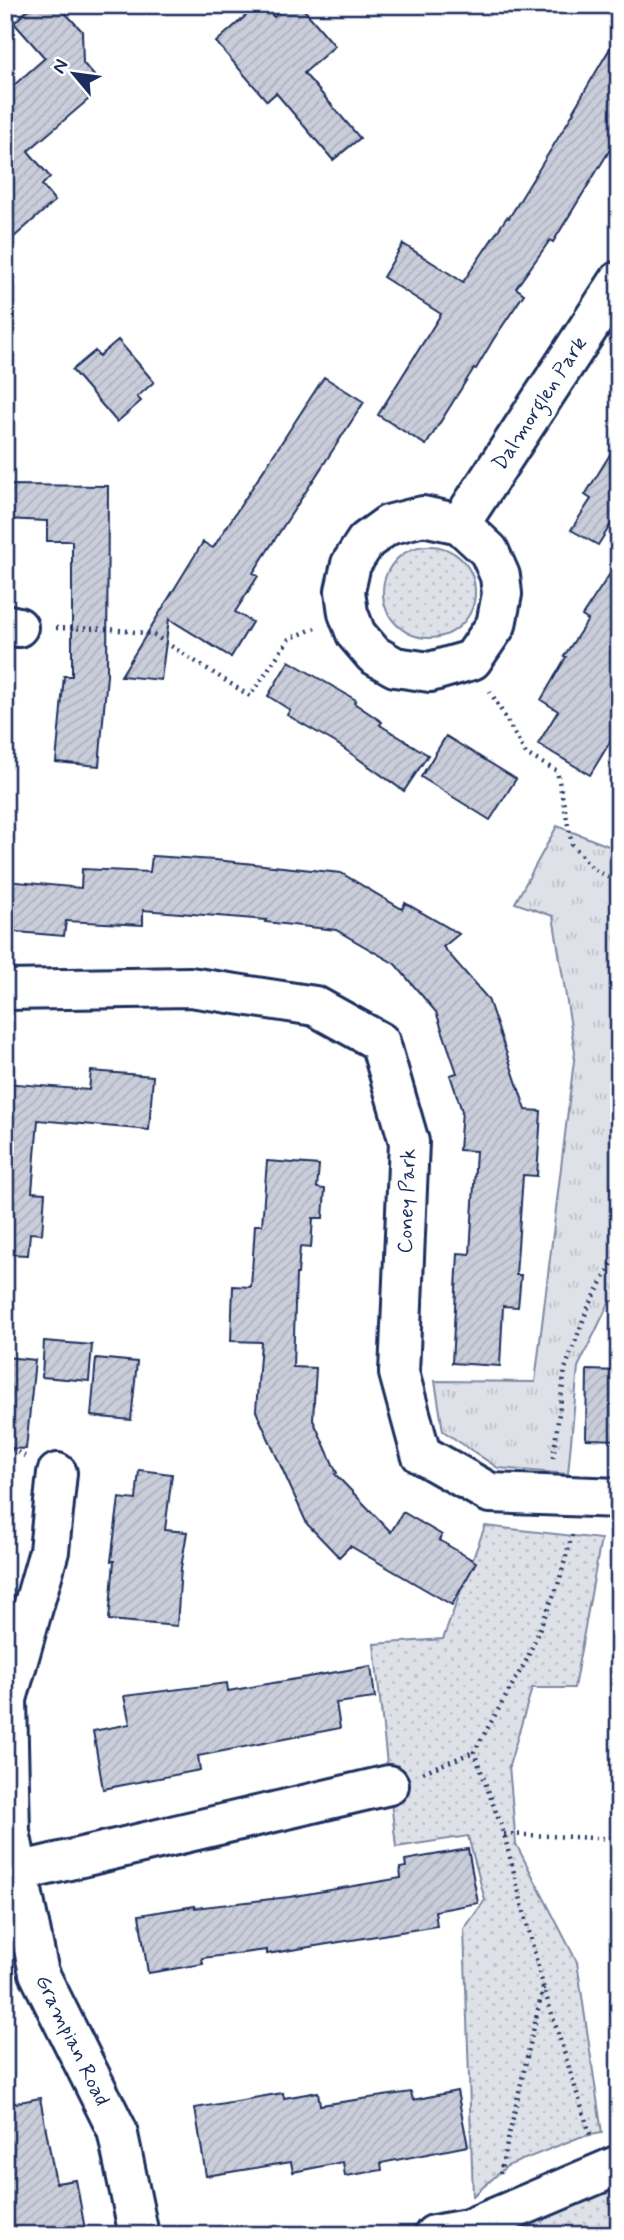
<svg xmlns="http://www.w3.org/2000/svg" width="624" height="2240" font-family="Mynerve,sans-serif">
	<defs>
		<pattern id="grass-dots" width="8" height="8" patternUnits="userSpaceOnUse" patternTransform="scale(1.75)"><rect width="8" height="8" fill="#dee1e7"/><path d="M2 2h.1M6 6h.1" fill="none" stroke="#bec1c9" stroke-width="1.8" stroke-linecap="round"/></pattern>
		<pattern id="park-tufts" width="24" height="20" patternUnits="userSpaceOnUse" patternTransform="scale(1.75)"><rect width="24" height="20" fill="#dee1e7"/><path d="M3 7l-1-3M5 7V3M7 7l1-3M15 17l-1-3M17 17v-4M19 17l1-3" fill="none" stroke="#bec1c9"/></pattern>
		<pattern id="building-hatch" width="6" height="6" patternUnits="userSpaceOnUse" patternTransform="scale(1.75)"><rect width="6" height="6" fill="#caceda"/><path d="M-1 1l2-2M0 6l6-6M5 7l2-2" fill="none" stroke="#adb1be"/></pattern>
	</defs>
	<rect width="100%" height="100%" fill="#fff"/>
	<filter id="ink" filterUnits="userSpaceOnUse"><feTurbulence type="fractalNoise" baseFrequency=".0143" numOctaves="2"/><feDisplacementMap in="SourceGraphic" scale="14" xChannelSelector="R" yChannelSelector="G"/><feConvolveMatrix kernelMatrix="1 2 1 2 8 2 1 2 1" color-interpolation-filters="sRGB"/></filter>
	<g filter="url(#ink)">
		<!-- grass -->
		<path fill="url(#grass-dots)" stroke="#7c88a2" stroke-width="2" d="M383 592a46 46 0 1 1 92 0a46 46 0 1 1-92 0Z
			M 485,1526 L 601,1539 L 574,1688 L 532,1688 L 509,1766 L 516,1844 L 577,1962 L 602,2133 L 580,2137 L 507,2166 L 473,2196 L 464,1929 L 485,1900 L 468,1836 L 396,1847 L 374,1644 L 443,1639 Z
			M 619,2183 L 619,2235 L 491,2235 Z"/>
		<!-- park -->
		<path fill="url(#park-tufts)" stroke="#7c88a2" stroke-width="2" d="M 557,826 L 619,850 L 619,1301 L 610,1301 L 578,1367 L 568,1474 L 498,1468 L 443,1431 L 435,1381 L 535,1382 L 575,1052 L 553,916 L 515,903 Z"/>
		<!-- building -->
		<path fill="url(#building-hatch)" stroke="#1b2f5e" stroke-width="2" d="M 33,5 L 58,5 L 82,31 L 83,63 L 97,79 L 83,92 L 89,99 L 28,151 L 50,177 L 42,185 L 55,201 L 5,245 L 5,93 L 45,58 L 14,23 Z
			M 258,5 L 263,5 L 274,17 L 288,5 L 300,5 L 335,46 L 304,73 L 360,138 L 333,160 L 276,93 L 267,101 L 216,42 Z
			M 619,33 L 619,135 L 553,242 L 550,240 L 516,288 L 524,294 L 493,340 L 476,369 L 474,368 L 426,445 L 378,415 L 441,314 L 383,277 L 403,244 L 463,282 L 507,217 L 509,218 L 574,112 L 573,111 Z
			M 118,340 L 154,382 L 137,397 L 141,401 L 117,422 L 72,370 L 95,351 L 99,356 Z
			M 324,377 L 364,402 L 253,573 L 258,576 L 235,612 L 252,622 L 231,657 L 169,619 L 161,680 L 121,676 L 203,542 L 213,548 Z
			M 619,440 L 619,521 L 615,518 L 598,545 L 571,530 L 591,499 L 585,495 Z
			M 5,485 L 108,486 L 107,675 L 99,766 L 56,762 L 64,676 L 72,676 L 72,541 L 47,541 L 47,521 L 5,519 Z
			M 619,560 L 619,727 L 590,775 L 538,744 L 558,711 L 541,700 L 566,657 L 564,656 L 588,620 L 582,616 Z
			M 289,661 L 356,700 L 354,703 L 382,722 L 380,725 L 428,755 L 404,791 L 336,743 L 287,715 L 290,710 L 268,696 Z
			M 446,736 L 516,779 L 490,820 L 421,777 Z
			M 152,856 L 215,860 L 341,873 L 402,909 L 405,903 L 459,934 L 443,947 L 488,999 L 526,1110 L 541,1111 L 537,1176 L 523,1175 L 516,1275 L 521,1275 L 518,1307 L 503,1306 L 500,1366 L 452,1363 L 458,1253 L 470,1254 L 476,1151 L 459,1150 L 462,1111 L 450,1075 L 457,1073 L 436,1012 L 395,964 L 336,930 L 265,922 L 266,920 L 143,910 L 143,925 L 66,921 L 64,936 L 5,931 L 7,881 L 81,888 L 82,869 L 150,872 Z
			M 91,1071 L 153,1076 L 149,1130 L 38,1120 L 32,1192 L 45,1193 L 42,1234 L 30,1233 L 28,1255 L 5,1254 L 5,1083 L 89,1090 Z
			M 267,1161 L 319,1165 L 317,1188 L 325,1189 L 323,1218 L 313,1218 L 311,1248 L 300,1247 L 298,1274 L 296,1274 L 293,1367 L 316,1368 L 313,1420 L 337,1473 L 335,1474 L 391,1532 L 403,1512 L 442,1535 L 439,1540 L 476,1562 L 452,1605 L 350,1546 L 339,1557 L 307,1524 L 256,1411 L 261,1342 L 231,1341 L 233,1286 L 251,1287 L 255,1225 L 262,1225 Z
			M 44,1341 L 92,1345 L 89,1381 L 42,1377 Z
			M 5,1357 L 35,1360 L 26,1449 L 5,1448 Z
			M 96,1358 L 137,1362 L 131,1420 L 91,1416 Z
			M 587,1370 L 619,1371 L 619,1440 L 586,1439 Z
			M 139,1470 L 172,1474 L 165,1530 L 187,1532 L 181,1568 L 177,1626 L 109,1620 L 114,1561 L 111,1561 L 119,1498 L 136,1500 Z
			M 371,1666 L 375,1698 L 336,1703 L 340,1728 L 198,1756 L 200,1770 L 103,1789 L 93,1731 L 130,1724 L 124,1696 L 227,1683 L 228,1691 Z
			M 468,1849 L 478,1903 L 435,1911 L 437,1926 L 267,1954 L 267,1950 L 202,1958 L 203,1964 L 148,1973 L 139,1915 L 195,1906 L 195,1908 L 289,1897 L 401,1878 L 400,1868 L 406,1867 L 405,1860 Z
			M 457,2091 L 468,2146 L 381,2163 L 382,2170 L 345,2176 L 343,2162 L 293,2172 L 291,2162 L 206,2176 L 195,2108 L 283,2093 L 284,2098 L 318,2092 L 320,2105 L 411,2092 L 413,2100 Z
			M 40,2098 L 56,2183 L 76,2180 L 86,2235 L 5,2235 L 5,2105 Z"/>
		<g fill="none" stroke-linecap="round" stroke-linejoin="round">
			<defs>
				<path id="minor" d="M 423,516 L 460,524 L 489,551 L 500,576 L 502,594 L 496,625 L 472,660 L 430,672 L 395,667 L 374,655 L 356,634 L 348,613 L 345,591 L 351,564 L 366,541 L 388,525 Z
					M 460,524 L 619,281
					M 5,624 L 18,627
					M 5,990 L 190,987 L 315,1006 L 380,1042 L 409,1142 L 399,1373 L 421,1454 L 490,1493 L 619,1498
					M 57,1473 L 49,1551 L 7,1699 L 10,1832 L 39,1973 L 117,2130 L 139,2235
					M 18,1872 L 389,1785
					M 434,2235 L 468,2229 L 619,2165"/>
			</defs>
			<!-- minor casing -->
			<use href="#minor" stroke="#1b2f5e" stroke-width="44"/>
			<!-- path -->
			<path stroke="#1b2f5e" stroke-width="4.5" stroke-dasharray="2 5" stroke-linecap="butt" d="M 56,628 L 111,629 L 152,634 L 250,696 L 289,639 L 315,628
				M 490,691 L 526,754 L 557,771 L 572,844 L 593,869 L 619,883
				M 5,1446 L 25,1456
				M 553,1458 L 565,1369 L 587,1310 L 619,1250
				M 572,1535 L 558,1585 L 526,1661 L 474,1752 L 504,1834 L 543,1986 L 591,2137
				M 423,1772 L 474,1752
				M 504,1834 L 619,1839
				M 500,2174 L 543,1988
				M 607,2235 L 619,2231"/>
			<!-- minor -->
			<use href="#minor" stroke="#fff" stroke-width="38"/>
		</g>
	</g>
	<g text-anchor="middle" stroke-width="6" stroke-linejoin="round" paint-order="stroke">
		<!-- street labels -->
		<g font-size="21" fill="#1b2f5e" stroke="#fff">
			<text transform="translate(539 403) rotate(-57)" y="7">Dalmorglen Park</text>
			<text transform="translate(406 1201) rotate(-88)" y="7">Coney Park</text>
			<text transform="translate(73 2040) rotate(64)" y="7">Grampian Road</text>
		</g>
	</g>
	<!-- margin -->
	<rect width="624" height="2240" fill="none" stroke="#fff" stroke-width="28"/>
	<rect x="14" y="14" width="596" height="2212" fill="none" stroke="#1b2f5e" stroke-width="2.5" filter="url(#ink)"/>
	<!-- north arrow -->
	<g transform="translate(74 74) rotate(299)" stroke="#ffffff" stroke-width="5" paint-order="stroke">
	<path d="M0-5L12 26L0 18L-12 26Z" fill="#1b2f5e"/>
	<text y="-10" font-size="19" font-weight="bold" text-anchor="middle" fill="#1b2f5e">N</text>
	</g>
</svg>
